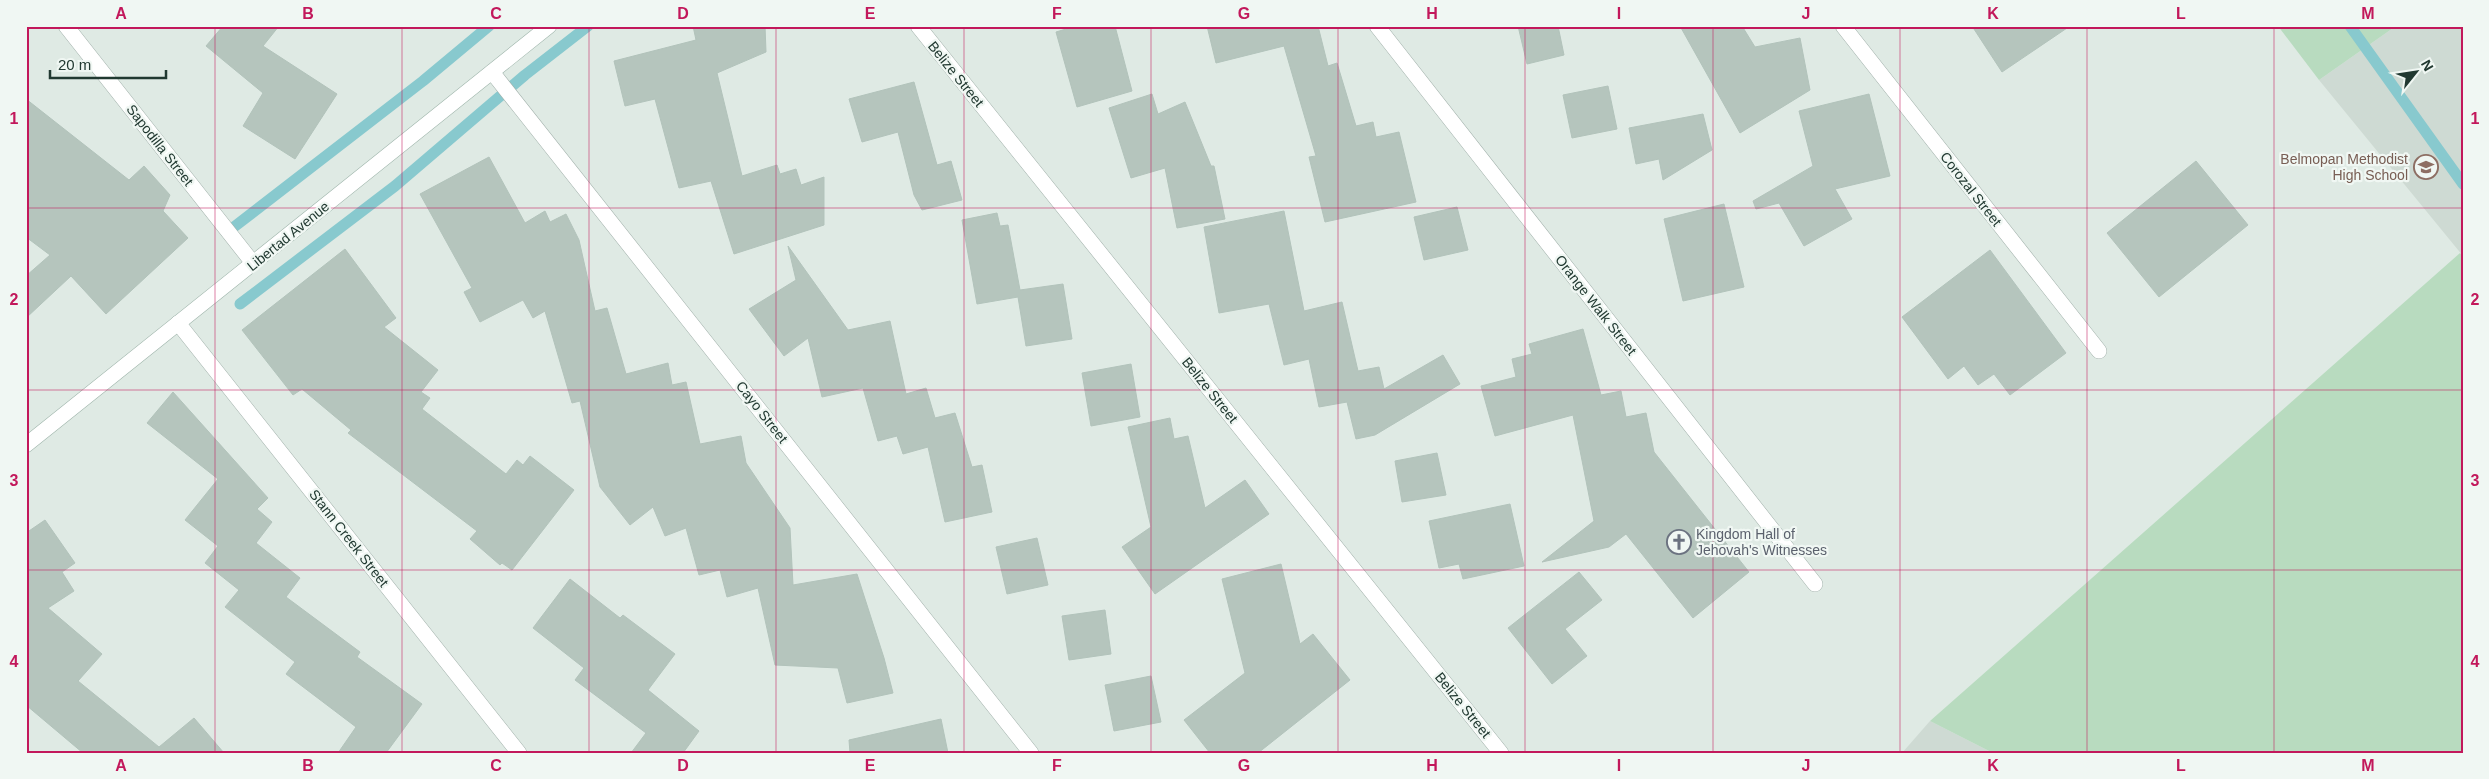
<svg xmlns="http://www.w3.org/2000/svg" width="2489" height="779" font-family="Arial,sans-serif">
	<rect width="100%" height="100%" fill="#dfeae4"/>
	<!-- built -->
	<path fill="#cedad3" d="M 2396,26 L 2463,26 L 2463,256 L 2319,80 Z
		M 1930,721 L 1993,753 L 1902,753 Z"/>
	<!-- green -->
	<path fill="#b8dbbf" d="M 2278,26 L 2396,26 L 2319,80 Z
		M 2460,253 L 2463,256 L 2463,753 L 1993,753 L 1930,721 Z"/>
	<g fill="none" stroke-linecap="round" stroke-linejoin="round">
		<!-- stream -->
		<path stroke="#88c9ce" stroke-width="11" d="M 2350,26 L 2463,184
			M 230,230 L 423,81 L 489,26
			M 240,304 L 395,186 L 525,75 L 588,26"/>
	</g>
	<!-- building -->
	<path fill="#b5c5bd" stroke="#b2c3bb" d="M 223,26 L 279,26 L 263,46 L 337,94 L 295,159 L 243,126 L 263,93 L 206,46 Z
		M 693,26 L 765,26 L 766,52 L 717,73 L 742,176 L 777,165 L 780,174 L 796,169 L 801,185 L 824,177 L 824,225 L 734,254 L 711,181 L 679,188 L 655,99 L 625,106 L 614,61 L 696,40 Z
		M 1076,26 L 1115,26 L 1132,91 L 1077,107 L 1056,32 Z
		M 1207,26 L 1318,26 L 1328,66 L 1337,63 L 1356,126 L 1373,122 L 1376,137 L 1399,132 L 1416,202 L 1325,222 L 1309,157 L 1316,156 L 1284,46 L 1216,63 Z
		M 1518,26 L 1558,26 L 1564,55 L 1527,64 Z
		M 1680,26 L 1742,26 L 1755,47 L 1800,38 L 1810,90 L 1740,133 Z
		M 1972,26 L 2070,26 L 2002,72 Z
		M 914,82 L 937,165 L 951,161 L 962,200 L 922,210 L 914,195 L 898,132 L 862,142 L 849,99 Z
		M 1608,86 L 1617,129 L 1572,138 L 1563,95 Z
		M 1152,94 L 1158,114 L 1185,102 L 1211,166 L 1214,166 L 1225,219 L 1177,228 L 1165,168 L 1131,178 L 1109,108 Z
		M 1869,94 L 1890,176 L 1835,189 L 1852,219 L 1804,246 L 1779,203 L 1756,209 L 1753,201 L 1813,166 L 1799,111 Z
		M 26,99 L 129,180 L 144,166 L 170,195 L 163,211 L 188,238 L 106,314 L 71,276 L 26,318 L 26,276 L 50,255 L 26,237 Z
		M 1703,114 L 1712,150 L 1663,180 L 1659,159 L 1636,164 L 1629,128 Z
		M 489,157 L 525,223 L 545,211 L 550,222 L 566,214 L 579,240 L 595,311 L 607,308 L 626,374 L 668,363 L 672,385 L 686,382 L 700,444 L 741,436 L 746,463 L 790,528 L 793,585 L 857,574 L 884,658 L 893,693 L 847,703 L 838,668 L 775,665 L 758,588 L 727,597 L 720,570 L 699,575 L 686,528 L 665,536 L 653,507 L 630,525 L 600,487 L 580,401 L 572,403 L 545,311 L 533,318 L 523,300 L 480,322 L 464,292 L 472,288 L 420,194 Z
		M 2196,161 L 2248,225 L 2159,297 L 2107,233 Z
		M 1724,204 L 1744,287 L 1683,301 L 1664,219 Z
		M 1457,207 L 1468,250 L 1424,260 L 1414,217 Z
		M 1284,211 L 1304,311 L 1342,302 L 1358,371 L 1379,367 L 1384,389 L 1443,355 L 1460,384 L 1375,435 L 1356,439 L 1347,402 L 1319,407 L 1309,359 L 1284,365 L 1269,304 L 1219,313 L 1204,227 Z
		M 997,213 L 1000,226 L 1008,225 L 1020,290 L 1063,284 L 1072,339 L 1026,346 L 1018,297 L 977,304 L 962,220 Z
		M 788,246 L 848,330 L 890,321 L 906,394 L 926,388 L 935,418 L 955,413 L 972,467 L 982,465 L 992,512 L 945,522 L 928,447 L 903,454 L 897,436 L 878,441 L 863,388 L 822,397 L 808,338 L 784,356 L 749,309 L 796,280 Z
		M 345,249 L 396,318 L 384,327 L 438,370 L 421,392 L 430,398 L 422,409 L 506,474 L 517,460 L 523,465 L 530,456 L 574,490 L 512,570 L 502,563 L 500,565 L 470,539 L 477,531 L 348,433 L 351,430 L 302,389 L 293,395 L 242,330 Z
		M 1990,250 L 2066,353 L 2010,395 L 1994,374 L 1978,385 L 1964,366 L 1948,379 L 1902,317 Z
		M 1583,329 L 1601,395 L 1621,391 L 1626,417 L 1646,413 L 1654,452 L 1749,572 L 1693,618 L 1626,534 L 1609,547 L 1542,562 L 1594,521 L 1573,415 L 1495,436 L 1481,386 L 1516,377 L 1512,359 L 1532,354 L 1529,344 Z
		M 1131,364 L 1140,417 L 1091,426 L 1082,373 Z
		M 173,392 L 268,498 L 257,509 L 272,522 L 256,543 L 300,578 L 286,597 L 360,652 L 357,657 L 422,704 L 386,753 L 338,753 L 356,727 L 286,674 L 295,662 L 225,607 L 239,590 L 205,563 L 218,546 L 185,520 L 218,479 L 147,423 Z
		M 1170,418 L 1174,439 L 1188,436 L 1205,508 L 1245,480 L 1269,514 L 1155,594 L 1122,547 L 1151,527 L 1128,427 Z
		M 1437,453 L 1446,495 L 1402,502 L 1395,461 Z
		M 1510,504 L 1524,566 L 1463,579 L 1459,564 L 1439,568 L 1429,521 Z
		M 45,520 L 75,563 L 62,572 L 74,591 L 48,608 L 102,654 L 78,681 L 159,747 L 194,718 L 224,753 L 83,753 L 26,705 L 26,533 Z
		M 1037,538 L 1048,585 L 1007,594 L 996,547 Z
		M 1281,564 L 1300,644 L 1313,634 L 1350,680 L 1258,753 L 1210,753 L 1184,720 L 1245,673 L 1222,579 Z
		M 1579,572 L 1602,600 L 1565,629 L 1587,656 L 1552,684 L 1508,628 Z
		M 570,579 L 620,618 L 623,615 L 675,654 L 648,690 L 699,731 L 683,753 L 631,753 L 646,733 L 575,680 L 584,668 L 533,628 Z
		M 1105,610 L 1111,654 L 1069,660 L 1062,616 Z
		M 1151,676 L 1161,722 L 1114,731 L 1105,685 Z
		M 941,719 L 948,753 L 850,753 L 849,740 Z"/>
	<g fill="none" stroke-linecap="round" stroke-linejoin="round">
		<defs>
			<path id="street" d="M 66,26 L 253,263
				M 918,26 L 1501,753
				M 1377,26 L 1815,584
				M 1843,26 L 2099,351
				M 492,72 L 1031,753
				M 178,323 L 519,753"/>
			<path id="secondary" d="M 26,445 L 549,26"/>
		</defs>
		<!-- street casing -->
		<use href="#street" stroke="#a2b1ab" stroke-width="16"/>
		<!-- secondary casing -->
		<use href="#secondary" stroke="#9fb5ab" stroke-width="16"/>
		<!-- street -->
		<use href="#street" stroke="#fff" stroke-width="15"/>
		<!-- secondary -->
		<use href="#secondary" stroke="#fff" stroke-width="15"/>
	</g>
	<!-- grid -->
	<path fill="none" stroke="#c2185b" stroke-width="1" stroke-opacity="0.55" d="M 215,26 L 215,753M 402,26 L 402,753M 589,26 L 589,753M 776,26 L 776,753M 964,26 L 964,753M 1151,26 L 1151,753M 1338,26 L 1338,753M 1525,26 L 1525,753M 1713,26 L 1713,753M 1900,26 L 1900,753M 2087,26 L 2087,753M 2274,26 L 2274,753M 26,208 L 2463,208M 26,390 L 2463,390M 26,570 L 2463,570"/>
	<!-- icons -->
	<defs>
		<symbol id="school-ring" viewBox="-11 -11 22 22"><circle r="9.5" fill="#f0f7f3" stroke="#8d6e63" stroke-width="1.5"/><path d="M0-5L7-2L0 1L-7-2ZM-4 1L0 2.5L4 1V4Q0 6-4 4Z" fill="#8d6e63"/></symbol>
		<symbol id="church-ring" viewBox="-11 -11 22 22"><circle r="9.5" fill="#f0f7f3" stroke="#6b7280" stroke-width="1.5"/><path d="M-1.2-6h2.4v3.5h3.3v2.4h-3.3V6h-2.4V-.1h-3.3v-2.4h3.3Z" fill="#6b7280"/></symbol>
	</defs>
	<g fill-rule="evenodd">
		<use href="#school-ring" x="2412" y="153" width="28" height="28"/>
		<use href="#church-ring" x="1665" y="528" width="28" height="28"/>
	</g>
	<g text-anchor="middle" stroke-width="4.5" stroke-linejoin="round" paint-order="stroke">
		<!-- street labels -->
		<g font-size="14" fill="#213931" stroke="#f0f7f3">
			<text transform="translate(956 74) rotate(51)" y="5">Belize Street</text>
			<text transform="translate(160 145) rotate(52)" y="5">Sapodilla Street</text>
			<text transform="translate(1971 189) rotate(52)" y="5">Corozal Street</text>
			<text transform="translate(288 236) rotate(-39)" y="5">Libertad Avenue</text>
			<text transform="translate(1596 305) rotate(52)" y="5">Orange Walk Street</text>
			<text transform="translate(1210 390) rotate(51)" y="5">Belize Street</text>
			<text transform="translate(762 412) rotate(52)" y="5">Cayo Street</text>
			<text transform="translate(349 538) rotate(52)" y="5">Stann Creek Street</text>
			<text transform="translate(1463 705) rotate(51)" y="5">Belize Street</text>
		</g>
		<!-- education labels -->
		<g font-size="14" fill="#785e54" stroke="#f0f7f3" text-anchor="end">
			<text x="2408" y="164">Belmopan Methodist<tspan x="2408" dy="16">High School</tspan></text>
		</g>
		<!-- worship labels -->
		<g font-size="14" fill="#5b616d" stroke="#f0f7f3" text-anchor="start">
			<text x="1696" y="539">Kingdom Hall of<tspan x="1696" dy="16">Jehovah's Witnesses</tspan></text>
		</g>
	</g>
	<!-- border -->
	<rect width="2489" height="779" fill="none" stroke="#f0f7f3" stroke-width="55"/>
	<!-- north arrow -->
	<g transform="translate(2416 72) rotate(60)" stroke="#f0f7f3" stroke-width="4" paint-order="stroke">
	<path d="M0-4L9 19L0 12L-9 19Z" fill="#213931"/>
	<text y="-8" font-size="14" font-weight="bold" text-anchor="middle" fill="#213931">N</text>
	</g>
	<!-- scale -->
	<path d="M50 70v8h116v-8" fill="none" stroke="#213931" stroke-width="2.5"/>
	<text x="58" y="70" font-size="15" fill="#213931" stroke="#f0f7f3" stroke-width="4" paint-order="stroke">20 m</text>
	<rect x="28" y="28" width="2434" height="724" fill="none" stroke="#c2185b" stroke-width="2"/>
	<g font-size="16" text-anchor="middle" font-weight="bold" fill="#c2185b">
		<text x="121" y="19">A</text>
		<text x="308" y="19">B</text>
		<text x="496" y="19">C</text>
		<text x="683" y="19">D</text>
		<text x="870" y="19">E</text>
		<text x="1057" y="19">F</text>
		<text x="1244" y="19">G</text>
		<text x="1432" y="19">H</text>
		<text x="1619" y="19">I</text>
		<text x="1806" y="19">J</text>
		<text x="1993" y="19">K</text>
		<text x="2181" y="19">L</text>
		<text x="2368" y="19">M</text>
		<text x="14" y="124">1</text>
		<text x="2475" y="124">1</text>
		<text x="14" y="305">2</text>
		<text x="2475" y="305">2</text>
		<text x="14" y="486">3</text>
		<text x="2475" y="486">3</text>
		<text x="14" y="667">4</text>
		<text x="2475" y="667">4</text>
		<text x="121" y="771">A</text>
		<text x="308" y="771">B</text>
		<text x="496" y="771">C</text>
		<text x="683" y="771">D</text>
		<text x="870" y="771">E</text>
		<text x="1057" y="771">F</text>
		<text x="1244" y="771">G</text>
		<text x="1432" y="771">H</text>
		<text x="1619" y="771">I</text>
		<text x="1806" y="771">J</text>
		<text x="1993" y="771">K</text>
		<text x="2181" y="771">L</text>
		<text x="2368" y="771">M</text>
	</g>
</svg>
